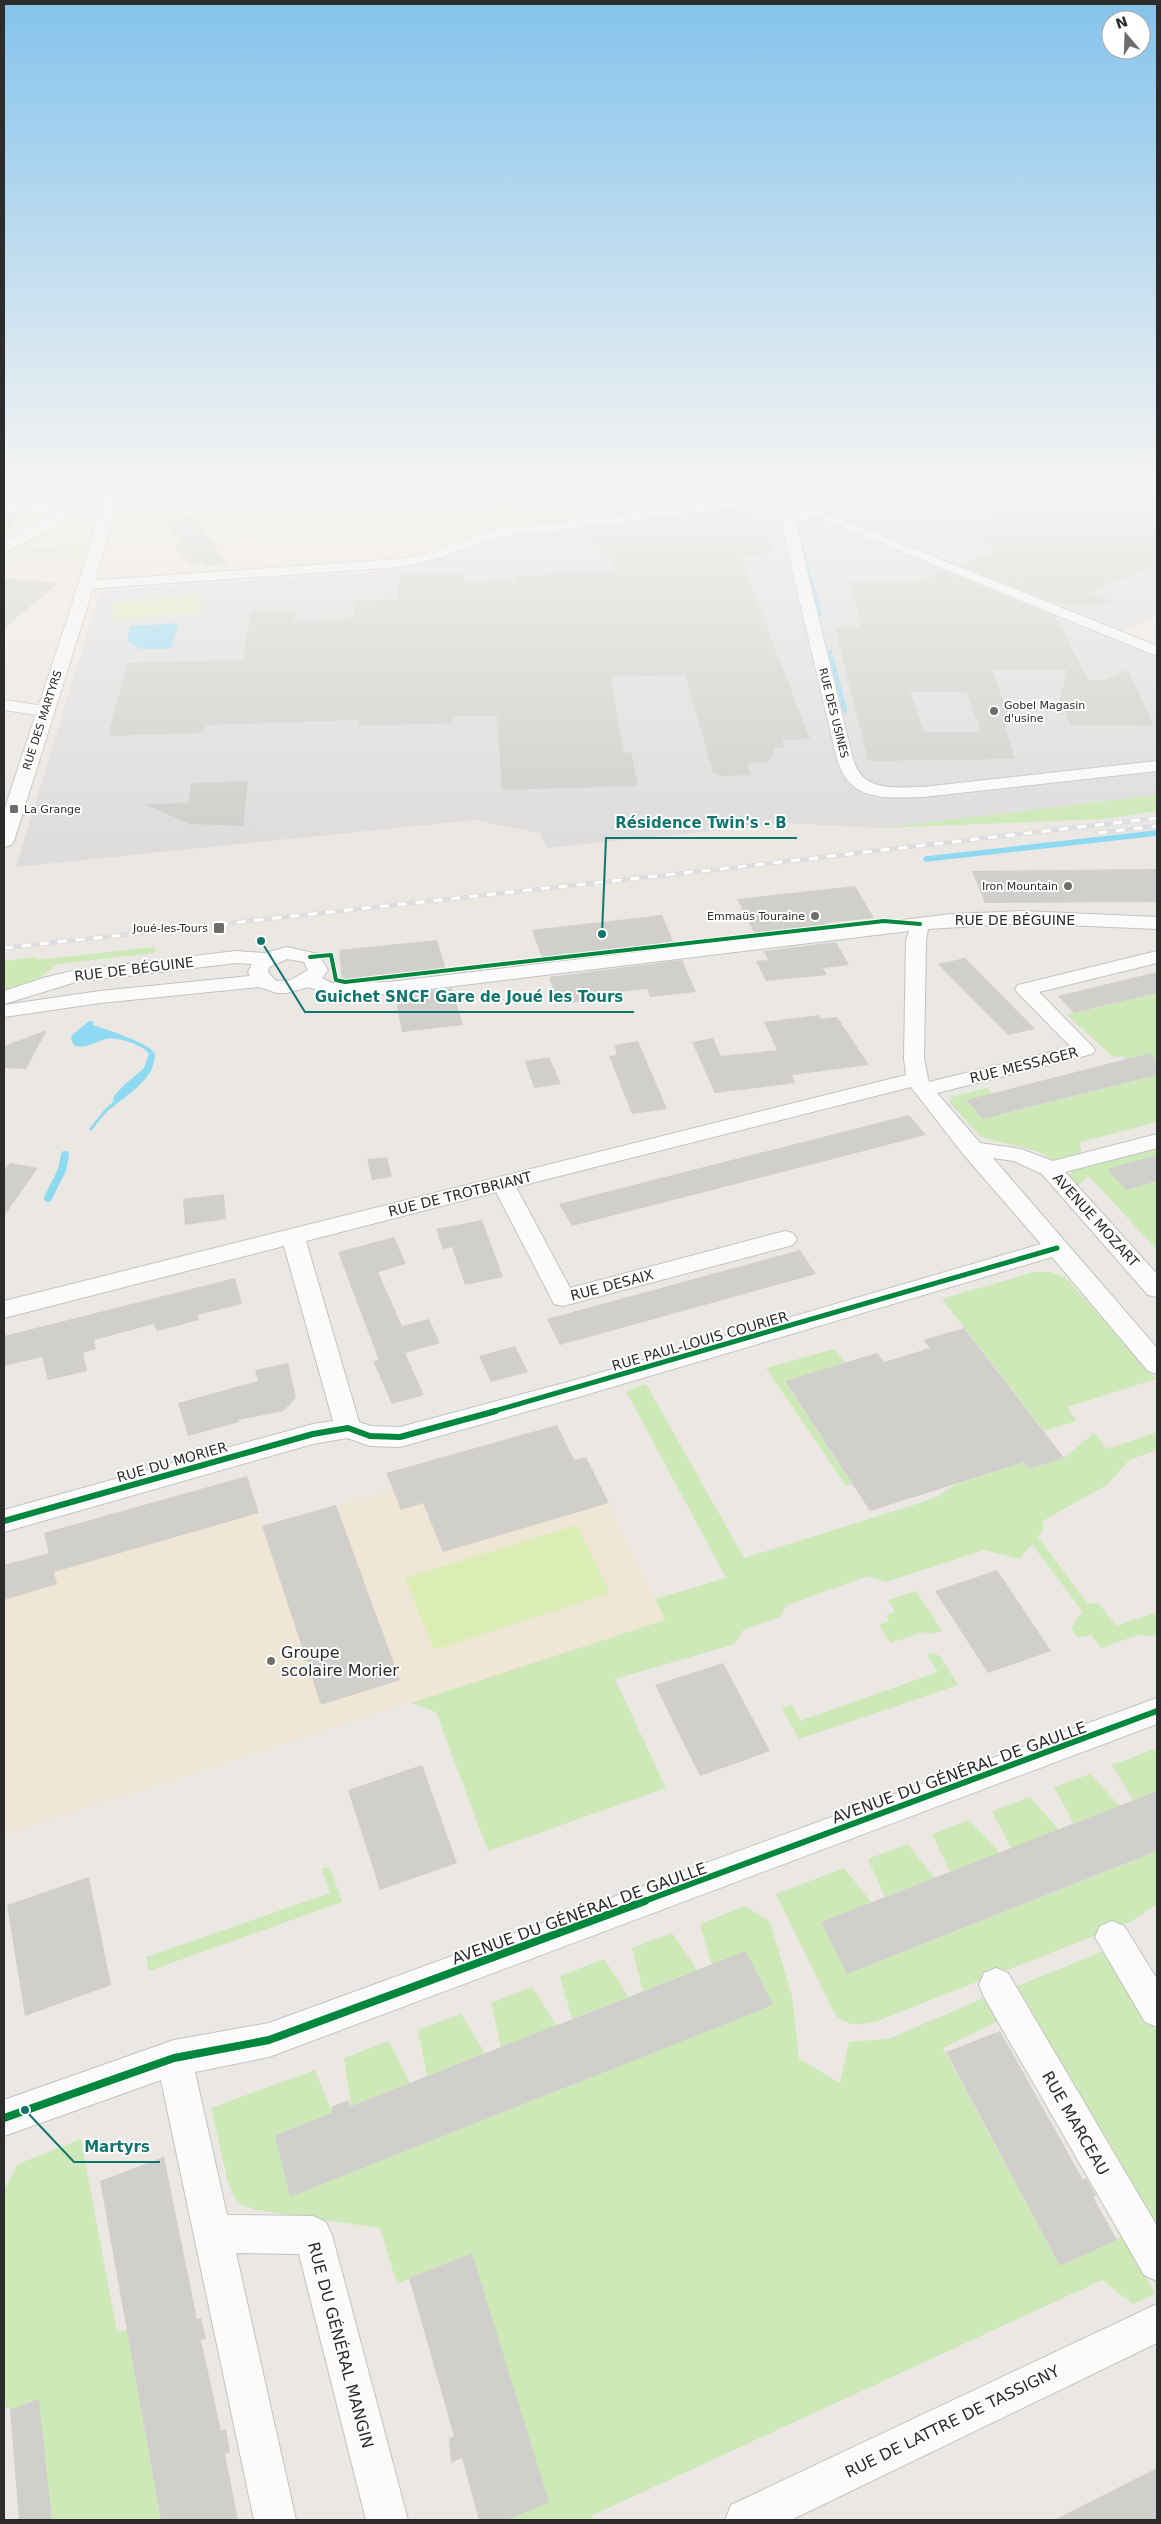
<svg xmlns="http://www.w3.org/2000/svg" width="1161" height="2524" font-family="'DejaVu Sans',sans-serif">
	<rect width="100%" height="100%" fill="#ebe7e2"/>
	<!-- industrial -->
	<path fill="#dfdcde" d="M 804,485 L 1157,485 L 1157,615 L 1110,637 L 1157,656 L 1157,795 L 880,828 L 787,823 L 547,848 L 540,833 L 474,820 L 16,867 L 100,591 L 398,570 L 515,536 L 736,509 L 757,509 L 775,515 L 818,507 L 802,501 L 795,494 L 794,490 Z"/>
	<!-- education -->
	<path fill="#efe6d6" d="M 557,1425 L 574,1459 L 586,1457 L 665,1620 L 4,1835 L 4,1565 L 48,1553 L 44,1533 L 247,1476 L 263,1526 L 393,1489 L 467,1451 Z"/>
	<!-- green -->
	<path fill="#cde9b8" d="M 58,522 L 63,524 L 4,557 L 4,550 Z
		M 85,543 L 78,568 L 72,558 L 50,553 L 4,563 L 30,549 L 64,547 Z
		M 1157,795 L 1157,811 L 1104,819 L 880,828 Z
		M 155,947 L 155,953 L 57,964 L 37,980 L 4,990 L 4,961 L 37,957 L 37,960 Z
		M 1157,993 L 1157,1061 L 1149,1053 L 1127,1059 L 1123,1056 L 1114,1058 L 1067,1015 Z
		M 1157,1075 L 1157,1122 L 1080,1142 L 1082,1157 L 1054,1161 L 1037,1151 L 981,1137 L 950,1103 L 951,1097 L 987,1088 L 992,1094 L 966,1100 L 983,1119 Z
		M 1157,1146 L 1157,1250 L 1088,1175 L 1077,1187 L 1067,1176 L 1074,1169 Z
		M 1034,1272 L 1050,1272 L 1065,1277 L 1156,1379 L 1067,1407 L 1077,1421 L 1044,1431 L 942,1299 Z
		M 834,1349 L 845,1363 L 785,1382 L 852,1484 L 846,1486 L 766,1368 Z
		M 646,1384 L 744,1558 L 914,1505 L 939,1496 L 954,1485 L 1024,1462 L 1029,1469 L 1064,1458 L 1094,1433 L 1107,1449 L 1157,1432 L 1157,1450 L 1129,1460 L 1108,1484 L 1043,1521 L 1043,1530 L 1038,1537 L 1087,1603 L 1099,1604 L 1116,1626 L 1157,1612 L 1157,1636 L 1138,1635 L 1101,1648 L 1091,1635 L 1078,1638 L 1071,1628 L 1082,1611 L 1032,1544 L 1020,1559 L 984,1550 L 886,1582 L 868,1576 L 787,1605 L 780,1617 L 743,1630 L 735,1644 L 615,1679 L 666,1788 L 488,1851 L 436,1712 L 411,1703 L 665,1620 L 655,1599 L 726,1578 L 626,1391 Z
		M 916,1591 L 942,1631 L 933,1634 L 923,1632 L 891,1643 L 879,1625 L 889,1621 L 886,1615 L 895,1612 L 888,1600 Z
		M 932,1653 L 940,1656 L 958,1685 L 799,1739 L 782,1708 L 792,1705 L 800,1721 L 938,1672 L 927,1655 Z
		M 1157,1748 L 1157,1791 L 1133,1800 L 1112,1765 Z
		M 1090,1774 L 1120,1806 L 1074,1824 L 1054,1787 Z
		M 1030,1797 L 1059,1830 L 1011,1848 L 992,1811 Z
		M 969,1820 L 1000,1853 L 950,1872 L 932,1834 Z
		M 907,1844 L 935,1878 L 885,1897 L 868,1859 Z
		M 1157,1851 L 1157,1904 L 1132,1921 L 880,2020 C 862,2025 852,2028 836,2016 L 776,1894 L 844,1868 L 872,1903 L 822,1922 L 847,1974 Z
		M 326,1867 L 331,1870 L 342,1902 L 149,1971 L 146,1957 L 330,1893 L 322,1869 Z
		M 745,1906 L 770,1922 L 792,1996 L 799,2059 L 840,2083 L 849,2042 L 888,2039 L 991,1995 L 1004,2018 L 943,2048 L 1060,2266 L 1124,2236 L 1155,2294 L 1133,2304 L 1102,2280 L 591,2516 L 595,2520 L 508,2520 L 548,2502 L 472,2253 L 397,2284 L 380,2228 L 256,2210 L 237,2203 L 228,2182 L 211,2108 L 315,2070 L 332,2113 L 275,2135 L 291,2196 L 772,2005 L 712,1964 L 710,1960 L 700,1924 Z
		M 672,1933 L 697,1970 L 643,1991 L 632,1948 Z
		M 1106,1950 L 1157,2032 L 1157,2241 L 1012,1988 Z
		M 604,1959 L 629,1997 L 572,2019 L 560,1976 Z
		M 532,1987 L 557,2026 L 501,2047 L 491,2003 Z
		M 461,2014 L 485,2053 L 427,2076 L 418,2030 Z
		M 389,2041 L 410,2083 L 351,2106 L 344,2058 Z
		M 81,2139 L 117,2332 L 127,2330 L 161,2520 L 52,2520 L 39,2400 L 10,2410 L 9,2407 L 6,2408 L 4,2387 L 4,2187 L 7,2185 L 18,2164 Z"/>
	<!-- pitch -->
	<path fill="#d9edb5" d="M 200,596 L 202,612 L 114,620 L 113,602 Z
		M 577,1525 L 610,1593 L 434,1650 L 405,1578 Z"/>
	<!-- water -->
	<path fill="#8fdaf3" d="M 179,623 L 171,649 L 140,649 L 127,640 L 131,626 Z
		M 89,1021 L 93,1021 L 93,1025 C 105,1029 150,1043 155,1054 C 155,1082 123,1096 106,1113 C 100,1118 97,1125 91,1131 L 89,1129 L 105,1109 L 113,1102 L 114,1096 L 122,1087 L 144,1068 L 149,1054 C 144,1045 116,1036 106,1039 C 94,1042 90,1048 75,1046 L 72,1042 L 71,1036 Z"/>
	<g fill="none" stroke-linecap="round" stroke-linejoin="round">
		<!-- stream-far2 -->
		<path stroke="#8fdaf3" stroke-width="4.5" d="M 796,528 L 820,614
			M 830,652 L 845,711"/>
		<!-- stream-far1 -->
		<path stroke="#8fdaf3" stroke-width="5.5" d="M 926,859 L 1157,833"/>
		<!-- stream -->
		<path stroke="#8fdaf3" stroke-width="8" d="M 48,1198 L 62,1170 L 65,1155"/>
	</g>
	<!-- building -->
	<path fill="#d1cfcb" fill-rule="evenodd" d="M 646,485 L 680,485 L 704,502 L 675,506 Z
		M 1106,485 L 1157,485 L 1157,565 L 1089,593 L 1114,602 L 1114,604 L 1058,604 L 959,565 L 1002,548 L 955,530 L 1032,501 L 1038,504 L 1068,492 L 1084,493 Z
		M 4,488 L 42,490 L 32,502 L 4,502 Z
		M 717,512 L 723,516 L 737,514 L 749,516 L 767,533 L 772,553 L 740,557 L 810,739 L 782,740 L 785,748 L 775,748 L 771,758 L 766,762 L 747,764 L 750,775 L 720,776 L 713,772 L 685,675 L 611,677 L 624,753 L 631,752 L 638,786 L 502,790 L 497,716 L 453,716 L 453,723 L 358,726 L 358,720 L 207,725 L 201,733 L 108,736 L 127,663 L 242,660 L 251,611 L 295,610 L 294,621 L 354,618 L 355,601 L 398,599 L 399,574 L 464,573 L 464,582 L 515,581 L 515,576 L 549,575 L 547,572 L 618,571 L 591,537 L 607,535 L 602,530 L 692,519 L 688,516 Z
		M 22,513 L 4,533 L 4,514 Z
		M 192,517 L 228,563 L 205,567 L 202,563 L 189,565 L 174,544 L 182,542 L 164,521 Z
		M 944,571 L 1056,617 L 1088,680 L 1105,680 L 1128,670 L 1154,726 L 1070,725 L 1060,700 L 1067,670 L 992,670 L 1011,722 L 1004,722 L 1015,759 L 868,761 L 835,627 L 861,627 L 850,582 L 915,582 ZM 910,692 L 967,692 L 981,732 L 924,732 Z
		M 4,578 L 59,583 L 4,628 Z
		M 248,781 L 243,826 L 190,824 L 144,804 L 188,803 L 191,783 Z
		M 1157,869 L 1157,902 L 985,903 L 972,871 Z
		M 855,886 L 874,918 L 827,923 L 829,927 L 756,936 L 737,899 Z
		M 662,915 L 675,946 L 543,961 L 532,930 Z
		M 437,940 L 447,973 L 392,980 L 391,974 L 342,980 L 339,950 Z
		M 836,942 L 849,965 L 823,968 L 827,975 L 766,981 L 756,961 L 768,960 L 764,951 Z
		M 965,958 L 977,970 L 1035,1029 L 1008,1035 L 938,964 Z
		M 682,960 L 696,992 L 650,997 L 647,989 L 584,996 L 587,1001 L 558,1004 L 549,977 Z
		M 1157,972 L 1157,993 L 1074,1013 L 1058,996 Z
		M 452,988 L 463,1025 L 402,1032 L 395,995 Z
		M 819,1015 L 821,1019 L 837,1017 L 869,1065 L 792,1075 L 795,1083 L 715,1093 L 692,1042 L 713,1038 L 721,1056 L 777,1050 L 764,1022 Z
		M 47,1030 L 26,1069 L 4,1068 L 4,1046 Z
		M 638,1041 L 667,1109 L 632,1114 L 609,1056 L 616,1055 L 615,1045 Z
		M 1150,1053 L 1157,1061 L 1157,1075 L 1081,1094 L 983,1119 L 966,1100 Z
		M 549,1057 L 561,1084 L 534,1088 L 525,1061 Z
		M 909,1115 L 926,1135 L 572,1226 L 559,1204 Z
		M 1157,1155 L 1157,1181 L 1126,1190 L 1107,1169 Z
		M 387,1157 L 392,1177 L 372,1180 L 367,1159 Z
		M 10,1163 L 38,1168 L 4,1216 L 4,1171 Z
		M 224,1194 L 226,1219 L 185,1225 L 183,1199 Z
		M 482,1220 L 503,1277 L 465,1285 L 452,1247 L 443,1249 L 436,1229 Z
		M 394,1237 L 406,1264 L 378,1272 L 402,1326 L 429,1319 L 440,1343 L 405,1353 L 424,1395 L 392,1404 L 373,1361 L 379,1360 L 338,1252 Z
		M 800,1250 L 816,1274 L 560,1345 L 547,1319 Z
		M 235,1278 L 242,1304 L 197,1315 L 199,1320 L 157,1331 L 154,1324 L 94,1340 L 96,1349 L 83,1353 L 87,1371 L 48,1380 L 42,1357 L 4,1366 L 4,1336 Z
		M 964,1328 L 1064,1458 L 1029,1469 L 1024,1462 L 870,1511 L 785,1381 L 877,1353 L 884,1362 L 930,1348 L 923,1340 Z
		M 515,1346 L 528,1372 L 491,1382 L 479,1356 Z
		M 288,1363 L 296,1398 L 283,1411 L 239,1420 L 239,1422 L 188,1436 L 178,1403 L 258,1381 L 255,1370 Z
		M 557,1425 L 574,1460 L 586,1457 L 609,1503 L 443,1552 L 423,1503 L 401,1510 L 386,1473 Z
		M 247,1476 L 259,1513 L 54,1572 L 57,1584 L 4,1600 L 4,1565 L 49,1553 L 44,1533 Z
		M 336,1505 L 400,1680 L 321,1705 L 262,1526 Z
		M 997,1570 L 1051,1651 L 988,1673 L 935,1591 Z
		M 723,1663 L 770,1751 L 700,1776 L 655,1685 Z
		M 422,1765 L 457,1863 L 380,1890 L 348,1790 Z
		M 1157,1791 L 1157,1851 L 847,1974 L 821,1922 Z
		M 89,1877 L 111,1985 L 25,2016 L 7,1905 Z
		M 746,1951 L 773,2005 L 290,2197 L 275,2135 L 332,2113 L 331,2107 L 348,2100 L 351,2106 Z
		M 1000,2031 L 1083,2180 L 1086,2178 L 1096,2195 L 1093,2197 L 1117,2240 L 1060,2266 L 946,2052 Z
		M 164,2157 L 197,2319 L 201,2318 L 206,2339 L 201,2340 L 221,2431 L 226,2429 L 230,2452 L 225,2454 L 238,2520 L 161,2520 L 100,2181 Z
		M 472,2253 L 549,2502 L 508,2520 L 479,2520 L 462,2458 L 451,2463 L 449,2438 L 454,2436 L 409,2278 Z
		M 39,2399 L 52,2520 L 19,2520 L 10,2410 Z
		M 1157,2468 L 1157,2520 L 1054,2520 Z"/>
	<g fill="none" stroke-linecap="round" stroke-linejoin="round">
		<defs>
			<path id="minor" d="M 775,485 L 790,485 L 777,494 L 1157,646 L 1157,655 L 1152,654 L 817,517 L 801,520 L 796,526 L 853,759 C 863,793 894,787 923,787 L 1157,761 L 1157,771 L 923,797 C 886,798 849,802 837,759 L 782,526 L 789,516 L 801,511 L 767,499 L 751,506 L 499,537 L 433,560 L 400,567 L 86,589 L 79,585 L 86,581 L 400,559 L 424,554 L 497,529 L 748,499 Z
				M 25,503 L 71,507 L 77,511 L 71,515 L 25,511 L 4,512 L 4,504 Z
				M 4,700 L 44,706 L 52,711 L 44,716 L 4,710 Z
				M 1022,911 L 1157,917 L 1157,929 L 1022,923 L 928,929 L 926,941 L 924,1058 L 928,1079 L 929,1082 L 1071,1047 L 1018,993 L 1015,989 L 1018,985 L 1157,951 L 1157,963 L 1039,992 L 1092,1046 L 1095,1050 L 1092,1054 L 937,1093 L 980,1143 L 1021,1149 L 1053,1161 L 1157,1134 L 1157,1148 L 1065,1172 L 1157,1274 L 1157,1297 L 1148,1295 L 1042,1174 L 1014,1161 L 993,1158 L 1157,1348 L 1157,1374 L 1148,1371 L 1052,1257 L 575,1398 L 400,1447 L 370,1446 L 347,1438 L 313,1444 L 4,1532 L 4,1510 L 313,1424 L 333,1421 L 284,1246 L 4,1318 L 4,1301 L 906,1075 L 904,1058 L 906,941 L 909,931 L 389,994 L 329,995 L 309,987 L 287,993 L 277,993 L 259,987 L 100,1003 L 4,1017 L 4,1005 L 100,991 L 250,976 L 248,972 L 252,964 L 236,963 L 76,982 L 4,1004 L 4,991 L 43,978 L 76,970 L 236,951 L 265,953 L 287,947 L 318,954 L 328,970 L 322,978 L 332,983 L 389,982 L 952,914 ZM 287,959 L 304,962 L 308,970 L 291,980 L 276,981 L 268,972 L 269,967 ZM 911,1087 L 963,1154 L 1041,1244 L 575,1380 L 400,1427 L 371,1426 L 359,1422 L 306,1241 L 496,1192 L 551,1298 L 554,1304 L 563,1306 L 793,1245 L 797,1239 L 793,1233 L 785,1231 L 570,1288 L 516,1187 Z
				M 1157,1698 L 1157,1724 L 269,2057 L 195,2072 L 227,2215 L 313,2216 L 326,2222 L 332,2235 L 408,2520 L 366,2520 L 299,2254 L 236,2253 L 296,2520 L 254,2520 L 161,2080 L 4,2136 L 4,2100 L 174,2040 L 269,2023 Z
				M 1112,1921 L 1124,1926 L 1157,1979 L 1157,2027 L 1145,2022 L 1095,1937 L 1100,1926 Z
				M 996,1968 L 1008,1973 L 1157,2226 L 1157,2281 L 1144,2275 L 984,1997 L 979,1985 L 984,1973 Z
				M 1157,2304 L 1157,2343 L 791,2520 L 725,2520 L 731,2505 Z"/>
			<path id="tertiary" d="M 71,506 L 106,506 L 114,511 L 106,516 L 74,516 L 4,552 L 4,541 Z"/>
			<path id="secondary" d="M 108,485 L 122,485 L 90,598 L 14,841 L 11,845 L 4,847 L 4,811 L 74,598 Z"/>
		</defs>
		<!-- minor casing -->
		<use href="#minor" stroke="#c4c3c3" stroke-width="2"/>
		<!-- tertiary casing -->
		<use href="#tertiary" stroke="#c4c3c3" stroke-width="2"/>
		<!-- secondary casing -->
		<use href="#secondary" stroke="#c4c3c3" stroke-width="2"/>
		<!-- minor -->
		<use href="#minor" fill="#fcfbfb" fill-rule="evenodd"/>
		<!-- tertiary -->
		<use href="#tertiary" fill="#fcfbfb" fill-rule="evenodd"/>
		<!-- secondary -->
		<use href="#secondary" fill="#fcfbfb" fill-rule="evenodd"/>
		<!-- tram -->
		<path stroke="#dedee0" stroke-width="1" d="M 4,555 C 41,537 74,517 100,485"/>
		<defs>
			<path id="rail" d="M 1098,833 L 1157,826
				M 4,948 L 721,869 L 1157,818"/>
		</defs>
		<!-- rail casing -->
		<use href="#rail" stroke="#dedee0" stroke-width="4.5"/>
		<!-- rail -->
		<use href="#rail" stroke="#fff" stroke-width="3" stroke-dasharray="9" stroke-linecap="butt"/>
		<defs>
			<path id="cycleway-far3" d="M 310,957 L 331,955 L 336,980 L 345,982 L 884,921 L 920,924"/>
			<path id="cycleway-far2" d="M 491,1412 L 1057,1248"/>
			<path id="cycleway-far1" d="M 4,1521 L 313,1434 L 348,1428 L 370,1436 L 400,1437 L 496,1411
				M 642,1902 L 1157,1711"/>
			<path id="cycleway" d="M 4,2118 L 174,2058 L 269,2040 L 645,1901"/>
		</defs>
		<!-- cycleway-far3 casing -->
		<use href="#cycleway-far3" stroke="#fff" stroke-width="6"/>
		<!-- cycleway-far2 casing -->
		<use href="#cycleway-far2" stroke="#fff" stroke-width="8"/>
		<!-- cycleway-far1 casing -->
		<use href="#cycleway-far1" stroke="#fff" stroke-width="9"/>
		<!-- cycleway casing -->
		<use href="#cycleway" stroke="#fff" stroke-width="11"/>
		<!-- cycleway-far3 -->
		<use href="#cycleway-far3" stroke="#00873e" stroke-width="4"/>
		<!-- cycleway-far2 -->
		<use href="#cycleway-far2" stroke="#00873e" stroke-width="5"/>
		<!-- cycleway-far1 -->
		<use href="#cycleway-far1" stroke="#00873e" stroke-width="6"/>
		<!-- cycleway -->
		<use href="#cycleway" stroke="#00873e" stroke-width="8"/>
	</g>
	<!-- sky -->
	<linearGradient id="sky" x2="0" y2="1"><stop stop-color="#84c3ec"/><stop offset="0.58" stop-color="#f6f4f2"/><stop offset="1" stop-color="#f6f4f2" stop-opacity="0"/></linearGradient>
	<rect width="1161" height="838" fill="url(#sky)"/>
	<!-- markers -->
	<g fill="#6f6d6c" stroke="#fff" stroke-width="2">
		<circle cx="994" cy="711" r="5"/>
		<rect x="9" y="804" width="10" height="10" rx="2.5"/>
		<circle cx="1068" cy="886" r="5"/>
		<circle cx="815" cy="916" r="5"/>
		<rect x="213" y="922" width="12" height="12" rx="2.5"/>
		<circle cx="271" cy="1661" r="5"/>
	</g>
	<g text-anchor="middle" stroke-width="4" stroke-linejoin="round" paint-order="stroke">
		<!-- far-poi labels -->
		<g font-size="11" fill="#2c2c2c" stroke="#fff" text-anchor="end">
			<text x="1004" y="709" text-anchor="start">Gobel Magasin<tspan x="1004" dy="13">d'usine</tspan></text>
			<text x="24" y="813" text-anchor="start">La Grange</text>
			<text x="1058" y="890">Iron Mountain</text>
			<text x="805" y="920">Emmaüs Touraine</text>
			<text x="208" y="932">Joué-les-Tours</text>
		</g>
		<!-- far-street labels -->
		<g font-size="11" fill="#2c2c2c" stroke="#fff">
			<text transform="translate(834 713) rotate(76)" y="4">RUE DES USINES</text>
			<text transform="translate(42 720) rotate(-72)" y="4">RUE DES MARTYRS</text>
		</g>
		<!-- street labels -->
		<g font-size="14" fill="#2c2c2c" stroke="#fff">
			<text x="1015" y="925">RUE DE BÉGUINE</text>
			<text transform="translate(134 969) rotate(-7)" y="5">RUE DE BÉGUINE</text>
			<text transform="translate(1024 1065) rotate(-14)" y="5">RUE MESSAGER</text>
			<text transform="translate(460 1194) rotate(-14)" y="5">RUE DE TROTBRIANT</text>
			<text transform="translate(1096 1220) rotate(48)" y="5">AVENUE MOZART</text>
			<text transform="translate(612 1285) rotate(-15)" y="5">RUE DESAIX</text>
			<text transform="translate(700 1341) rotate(-16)" y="5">RUE PAUL-LOUIS COURIER</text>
			<text transform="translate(172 1462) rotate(-16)" y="5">RUE DU MORIER</text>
		</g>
		<!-- near-poi labels -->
		<g font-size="16" fill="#2c2c2c" stroke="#fff" text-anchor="start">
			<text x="281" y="1658">Groupe<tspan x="281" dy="18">scolaire Morier</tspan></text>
		</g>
		<!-- near-street labels -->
		<g font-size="16" fill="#2c2c2c" stroke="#fff">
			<text transform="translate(959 1772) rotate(-20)" y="6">AVENUE DU GÉNÉRAL DE GAULLE</text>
			<text transform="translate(579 1913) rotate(-20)" y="6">AVENUE DU GÉNÉRAL DE GAULLE</text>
			<text transform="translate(1076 2123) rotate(60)" y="6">RUE MARCEAU</text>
			<text transform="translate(341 2345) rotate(75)" y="6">RUE DU GÉNÉRAL MANGIN</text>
			<text transform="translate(952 2421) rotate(-26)" y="6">RUE DE LATTRE DE TASSIGNY</text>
		</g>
	</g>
	<!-- callouts -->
	<path fill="none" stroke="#0f766e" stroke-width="2" d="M602 934L606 838H797M261 941L305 1012H634M25 2110L74 2162H160"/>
	<g fill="#0f766e" stroke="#fff" stroke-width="2">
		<circle cx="602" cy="934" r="5"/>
		<circle cx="261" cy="941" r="5"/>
		<circle cx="25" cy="2110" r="5"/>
	</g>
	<g font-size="15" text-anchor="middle" font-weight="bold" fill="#0f766e" stroke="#fff" stroke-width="4" stroke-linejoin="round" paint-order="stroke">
		<text x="701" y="828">Résidence Twin's - B</text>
		<text x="469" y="1002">Guichet SNCF Gare de Joué les Tours</text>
		<text x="117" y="2152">Martyrs</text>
	</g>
	<!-- border -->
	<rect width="1161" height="2524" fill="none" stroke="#2c2c2c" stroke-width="10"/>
	<!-- north arrow -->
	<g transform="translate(1126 35) rotate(341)"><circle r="24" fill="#ffffff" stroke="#ababab"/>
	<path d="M0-4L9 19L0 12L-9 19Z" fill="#6f6d6c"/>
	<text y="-8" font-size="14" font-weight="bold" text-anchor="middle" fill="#2c2c2c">N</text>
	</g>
</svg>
